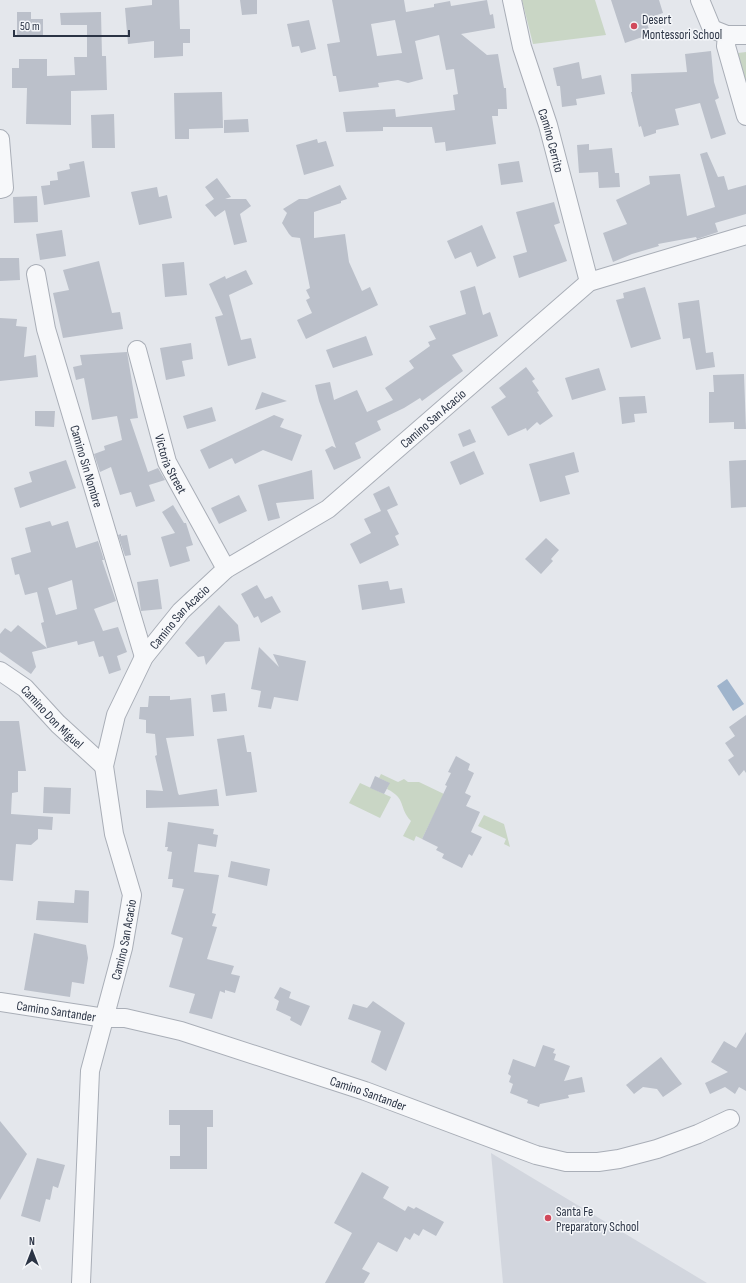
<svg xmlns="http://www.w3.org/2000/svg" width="746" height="1283" font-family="'Sofia Sans Condensed',sans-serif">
	<rect width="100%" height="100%" fill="#e4e7ec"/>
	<!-- built -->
	<path fill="#d2d6de" d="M 491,1153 L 707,1283 L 503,1283 Z"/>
	<!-- green -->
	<path fill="#c9d6c5" d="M 522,0 L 595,0 L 606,35 L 533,44 Z
		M 746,52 L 746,83 L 738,53 Z
		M 381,774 L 398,782 L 404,779 L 408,782 L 419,782 L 444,794 L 422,839 L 416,836 L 414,841 L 403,836 L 411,821 C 398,807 407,799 387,789 L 389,783 L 379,778 Z
		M 360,783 L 391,797 L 380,818 L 349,803 Z
		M 484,815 L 504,824 L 510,847 L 504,844 L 506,839 L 478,826 Z"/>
	<!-- water -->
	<path fill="#9fb4cc" d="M 727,679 L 744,704 L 733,711 L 717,686 Z"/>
	<!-- building -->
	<path fill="#bbc0ca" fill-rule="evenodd" d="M 152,0 L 179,0 L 180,29 L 190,29 L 190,43 L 183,43 L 183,56 L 154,58 L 154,41 L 128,44 L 125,8 L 152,5 Z
		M 240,0 L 257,0 L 257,14 L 242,15 Z
		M 332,0 L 404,0 L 406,12 L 434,7 L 434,4 L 450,1 L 451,6 L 487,0 L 490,15 L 493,14 L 495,28 L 461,34 L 487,55 L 498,54 L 504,88 L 506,88 L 507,109 L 498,109 L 498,116 L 492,116 L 496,144 L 446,151 L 445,142 L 435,143 L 432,127 L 383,127 L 383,131 L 346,132 L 343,112 L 395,109 L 396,117 L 455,110 L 453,95 L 458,94 L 454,69 L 446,70 L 439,35 L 415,41 L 423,79 L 408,83 L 398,80 L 378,83 L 379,87 L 339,92 L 336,76 L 333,76 L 327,44 L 340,42 ZM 395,20 L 402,53 L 377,56 L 371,24 Z
		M 611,0 L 659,0 L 663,13 L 645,19 L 651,34 L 625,43 Z
		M 17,12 L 31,12 L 31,19 L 43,19 L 43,35 L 17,35 Z
		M 101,12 L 102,56 L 106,56 L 107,90 L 71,91 L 71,125 L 26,124 L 27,88 L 12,88 L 12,68 L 19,68 L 19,59 L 47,59 L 47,76 L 75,75 L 74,57 L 87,57 L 87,25 L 61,25 L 60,13 Z
		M 309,20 L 316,49 L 301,53 L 299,46 L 292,47 L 287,24 Z
		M 711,51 L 714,82 L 719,98 L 715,100 L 726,134 L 711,139 L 700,103 L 675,109 L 679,125 L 656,130 L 656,133 L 644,137 L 641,126 L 639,127 L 631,92 L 632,92 L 631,74 L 687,72 L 685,54 Z
		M 579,62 L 582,79 L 601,75 L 605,94 L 576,99 L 577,105 L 562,107 L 560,86 L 557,86 L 553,68 Z
		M 222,92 L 223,128 L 189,129 L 189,139 L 175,139 L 174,93 Z
		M 114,114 L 115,148 L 92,148 L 91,115 Z
		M 248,119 L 249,132 L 224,133 L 224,120 Z
		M 317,139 L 318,143 L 326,141 L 334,166 L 304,175 L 296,145 Z
		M 589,144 L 589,150 L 612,148 L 615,173 L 619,173 L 620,187 L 599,188 L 598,172 L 579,173 L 577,145 Z
		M 707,152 L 718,177 L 724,176 L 728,190 L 746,185 L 746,214 L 715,223 L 718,232 L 697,239 L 696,237 L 658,244 L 659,246 L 632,254 L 613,262 L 603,233 L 627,224 L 616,200 L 650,184 L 649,176 L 680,174 L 687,216 L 715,207 L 700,154 Z
		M 84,161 L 90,197 L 44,205 L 41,186 L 50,185 L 50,181 L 58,180 L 57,172 L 70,169 L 69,164 Z
		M 519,161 L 523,182 L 501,185 L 498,164 Z
		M 217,178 L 231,197 L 225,199 L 246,199 L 251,206 L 240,214 L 247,242 L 234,245 L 225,210 L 215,217 L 205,205 L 214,199 L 205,187 Z
		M 340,185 L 347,199 L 341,201 L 341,203 L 314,212 L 314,238 L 345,234 L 349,262 L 362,291 L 370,287 L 378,305 L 306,339 L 297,320 L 312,313 L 306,300 L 310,298 L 306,290 L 310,288 L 300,238 L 292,237 L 289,234 L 282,223 L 287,213 L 283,209 L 299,199 L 307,199 Z
		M 157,187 L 159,197 L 167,195 L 172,218 L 139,225 L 131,192 Z
		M 37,196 L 38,222 L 14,223 L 13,197 Z
		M 554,202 L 560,223 L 554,225 L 567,261 L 519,278 L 513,256 L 527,252 L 516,212 Z
		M 482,225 L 496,258 L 477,267 L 471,252 L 455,259 L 447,241 Z
		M 62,230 L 66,256 L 40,260 L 36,234 Z
		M 0,258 L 19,258 L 20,280 L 0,281 Z
		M 99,261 L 112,313 L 120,312 L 123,329 L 63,338 L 53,293 L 69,290 L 63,270 Z
		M 184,262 L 187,295 L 165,297 L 162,264 Z
		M 246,270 L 253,284 L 229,295 L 241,340 L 251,338 L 256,358 L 228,366 L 215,317 L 223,315 L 209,284 L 225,276 L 226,279 Z
		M 475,286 L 483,315 L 490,312 L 498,336 L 452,355 L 463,371 L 422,401 L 420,398 L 404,408 L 377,421 L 381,430 L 355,443 L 361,458 L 334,470 L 325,450 L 332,446 L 336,448 L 319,401 L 315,385 L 330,382 L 334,400 L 357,390 L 367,412 L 393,400 L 385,388 L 414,368 L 409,361 L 430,346 L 428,342 L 436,339 L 429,326 L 466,314 L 460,291 Z
		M 645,287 L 661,339 L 631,348 L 616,300 L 624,298 L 623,293 Z
		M 699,300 L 706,353 L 713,352 L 715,367 L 696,370 L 690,338 L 683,339 L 678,303 Z
		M 0,318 L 17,319 L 16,326 L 27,327 L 24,357 L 36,355 L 38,377 L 0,381 Z
		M 366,336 L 373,355 L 333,368 L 326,350 Z
		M 191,343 L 193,359 L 182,361 L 185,376 L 166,380 L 160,348 Z
		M 127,352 L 138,418 L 130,419 L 148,472 L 158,468 L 165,480 L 149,485 L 155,501 L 136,507 L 131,492 L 120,495 L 111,467 L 100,472 L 94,454 L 105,450 L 104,446 L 122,440 L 117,416 L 92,420 L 84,378 L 76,380 L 73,367 L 82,365 L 80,355 Z
		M 526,367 L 535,379 L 532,381 L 539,391 L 537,392 L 553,416 L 540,425 L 537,422 L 527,431 L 526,428 L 508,436 L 491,407 L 506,397 L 499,388 Z
		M 599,368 L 606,390 L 572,400 L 565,378 Z
		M 744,374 L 746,429 L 734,429 L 734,422 L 709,423 L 709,392 L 714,392 L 713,375 Z
		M 262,392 L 287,401 L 255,410 Z
		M 645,396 L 647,413 L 634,414 L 635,422 L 622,424 L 619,397 Z
		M 212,407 L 216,421 L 187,429 L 183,416 Z
		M 35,411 L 55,411 L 54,427 L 35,426 Z
		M 274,415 L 284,419 L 280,427 L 302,435 L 292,461 L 263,450 L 235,464 L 232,458 L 209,469 L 200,450 Z
		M 470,429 L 476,442 L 463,447 L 458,434 Z
		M 474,451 L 484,474 L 460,485 L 450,462 Z
		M 574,452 L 579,472 L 565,476 L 570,494 L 540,502 L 529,464 Z
		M 66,460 L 76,488 L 20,508 L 14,488 L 32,482 L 29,472 Z
		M 746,460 L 746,507 L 731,508 L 729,461 Z
		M 312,470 L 314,499 L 276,503 L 280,518 L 268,521 L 258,485 Z
		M 389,486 L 398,505 L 387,510 L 399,534 L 395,536 L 399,545 L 360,564 L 350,544 L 371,533 L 364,519 L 381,511 L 373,494 Z
		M 239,495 L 247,511 L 219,524 L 211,508 Z
		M 173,505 L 184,523 L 186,523 L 193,545 L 186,547 L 190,561 L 170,567 L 161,537 L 175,533 L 162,512 Z
		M 50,521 L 52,526 L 68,521 L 76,548 L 98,541 L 104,560 L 102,560 L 116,601 L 94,609 L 103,631 L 118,627 L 127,652 L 117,656 L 121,670 L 109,674 L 103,656 L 99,657 L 94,641 L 78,645 L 77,641 L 32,652 L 36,667 L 31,674 L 0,652 L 0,634 L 5,628 L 11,632 L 18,625 L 47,648 L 41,623 L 44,622 L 37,592 L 25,595 L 19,574 L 15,575 L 11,558 L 31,552 L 25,528 ZM 72,580 L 77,609 L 56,615 L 48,588 Z
		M 121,534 L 121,536 L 127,535 L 131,555 L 125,556 L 118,535 Z
		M 546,538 L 559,550 L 551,559 L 553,561 L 541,574 L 525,559 Z
		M 158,579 L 162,609 L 141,611 L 137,582 Z
		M 388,581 L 390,590 L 402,588 L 405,603 L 362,610 L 358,585 Z
		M 257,585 L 265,599 L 272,596 L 281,612 L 261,623 L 258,616 L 254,618 L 241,594 Z
		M 219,605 L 238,625 L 240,641 L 225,642 L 206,665 L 204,656 L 198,657 L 185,643 Z
		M 259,647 L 279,667 L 273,654 L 306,661 L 298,701 L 274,697 L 271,709 L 258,707 L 261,691 L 251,689 Z
		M 225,693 L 227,711 L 213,712 L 211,695 Z
		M 149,696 L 170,696 L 170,700 L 191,698 L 194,736 L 166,738 L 178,793 L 179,795 L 217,789 L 219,806 L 146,808 L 146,790 L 163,791 L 155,756 L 157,755 L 155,734 L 146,733 L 146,720 L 139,719 L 140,707 L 148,707 Z
		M 746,715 L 746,773 L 744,770 L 739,776 L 728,760 L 734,756 L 725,743 L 735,736 L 729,727 Z
		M 0,721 L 19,721 L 26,771 L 18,771 L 18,792 L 12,793 L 11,814 L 53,817 L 52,830 L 38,829 L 38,839 L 31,845 L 16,844 L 13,881 L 0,880 Z
		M 244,735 L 247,752 L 251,752 L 257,792 L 226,796 L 217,739 Z
		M 456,756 L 470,764 L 468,770 L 474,773 L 465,793 L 471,796 L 466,806 L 480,812 L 471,832 L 482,837 L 472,856 L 469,854 L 462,868 L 442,858 L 444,854 L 436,850 L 438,847 L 422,839 L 447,786 L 445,785 L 451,773 L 448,772 Z
		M 375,776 L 390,783 L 384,794 L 370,788 Z
		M 44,787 L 71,788 L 70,814 L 43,813 Z
		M 168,822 L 214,829 L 213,834 L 218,835 L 216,847 L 198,844 L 194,872 L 219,875 L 212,913 L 216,914 L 212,926 L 217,927 L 207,959 L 234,966 L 231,974 L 240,976 L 235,993 L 225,990 L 225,993 L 220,991 L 212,1019 L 189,1013 L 195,994 L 169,987 L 183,938 L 171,934 L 184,889 L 172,887 L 173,879 L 168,879 L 172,852 L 167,851 L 168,847 L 165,847 Z
		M 231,861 L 270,869 L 267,886 L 228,877 Z
		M 75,890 L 89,891 L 88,923 L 36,920 L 38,901 L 74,903 Z
		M 34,933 L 86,945 L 88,958 L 84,984 L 72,982 L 70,997 L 24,990 Z
		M 280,987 L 291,992 L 289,998 L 310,1006 L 301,1026 L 290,1020 L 291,1017 L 276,1010 L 279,1001 L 274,998 Z
		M 373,1001 L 405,1023 L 386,1071 L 371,1062 L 381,1031 L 348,1019 L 353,1004 L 367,1008 Z
		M 746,1032 L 746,1091 L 739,1087 L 735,1094 L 725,1087 L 710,1094 L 705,1083 L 728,1072 L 711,1062 L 724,1041 L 736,1048 Z
		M 543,1045 L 555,1049 L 553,1053 L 556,1054 L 554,1060 L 570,1066 L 564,1081 L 582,1077 L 585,1092 L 568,1095 L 569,1098 L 540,1104 L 539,1107 L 527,1103 L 528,1100 L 510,1093 L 513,1084 L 509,1082 L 511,1076 L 508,1074 L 513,1059 L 535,1067 Z
		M 661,1057 L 682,1084 L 663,1097 L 657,1089 L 643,1087 L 634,1094 L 626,1085 Z
		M 169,1110 L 213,1110 L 213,1127 L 207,1127 L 207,1169 L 170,1169 L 170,1156 L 180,1156 L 180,1125 L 169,1125 Z
		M 0,1121 L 27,1154 L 0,1200 Z
		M 37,1158 L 65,1165 L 58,1188 L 53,1186 L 50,1200 L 46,1199 L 40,1222 L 21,1216 Z
		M 362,1172 L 389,1187 L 383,1198 L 405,1211 L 408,1206 L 414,1209 L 416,1207 L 444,1222 L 436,1236 L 423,1229 L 419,1236 L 414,1233 L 410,1240 L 405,1237 L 397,1252 L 378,1242 L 362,1269 L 370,1273 L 364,1283 L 325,1283 L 352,1233 L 334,1223 Z"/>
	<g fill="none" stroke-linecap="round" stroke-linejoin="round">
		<defs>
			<g id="minor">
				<path id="s1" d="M 512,0 L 522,47 L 548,125 L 589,282"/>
				<path d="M 700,0 L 712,29 L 727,35 L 726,46 L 746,116"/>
				<path d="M 727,35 L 746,35"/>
				<path d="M 0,139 L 4,188 L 0,189"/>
				<path id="s2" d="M 36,274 L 46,329 L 144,657"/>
				<path id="s3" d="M 137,350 L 167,462 L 226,569"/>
				<path id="s4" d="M 0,671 L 25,688 L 58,724 L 104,766"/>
				<path id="s5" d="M 0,1002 L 105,1018 L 125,1018 L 181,1031 L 365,1091 L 536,1155 L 566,1162 L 598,1162 L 619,1159 L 657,1149 L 698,1134 L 730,1119"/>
				<path id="s6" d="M 81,1283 L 90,1071 L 123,948 L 132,895 L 114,834 L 104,766 L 116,715 L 144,657 L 181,611 L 226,569 L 328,509 L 589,282 L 746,235"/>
			</g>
		</defs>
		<!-- minor casing -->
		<use href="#minor" stroke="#a9aeb7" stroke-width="20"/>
		<!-- minor -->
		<use href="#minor" stroke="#f7f8fa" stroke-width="18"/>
	</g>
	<!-- markers -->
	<g fill="#d1495b" stroke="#f4f6f9" stroke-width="1.5">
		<circle cx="634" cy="26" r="4"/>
		<circle cx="548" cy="1218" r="4"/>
	</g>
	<g text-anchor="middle" stroke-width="3" stroke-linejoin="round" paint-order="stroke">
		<!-- poi labels -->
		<g font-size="13" fill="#2b3445" stroke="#f4f6f9" text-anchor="start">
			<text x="642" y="24">Desert<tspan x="642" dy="15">Montessori School</tspan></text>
			<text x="556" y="1216">Santa Fe<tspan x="556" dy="15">Preparatory School</tspan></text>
		</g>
		<!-- street labels -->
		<g font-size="13" fill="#2b3445" stroke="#f4f6f9">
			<text dy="5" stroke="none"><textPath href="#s1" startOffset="146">Camino Cerrito</textPath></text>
			<text dy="5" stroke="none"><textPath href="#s6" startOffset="1020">Camino San Acacio</textPath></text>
			<text dy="5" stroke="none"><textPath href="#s3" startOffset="119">Victoria Street</textPath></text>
			<text dy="5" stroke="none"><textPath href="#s2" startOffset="199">Camino Sin Nombre</textPath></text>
			<text dy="5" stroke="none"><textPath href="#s6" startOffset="696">Camino San Acacio</textPath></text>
			<text dy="5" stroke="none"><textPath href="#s4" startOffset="70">Camino Don Miguel</textPath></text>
			<text dy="5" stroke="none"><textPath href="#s6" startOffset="348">Camino San Acacio</textPath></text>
			<text dy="5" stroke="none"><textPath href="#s5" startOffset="57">Camino Santander</textPath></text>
			<text dy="5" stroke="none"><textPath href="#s5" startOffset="381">Camino Santander</textPath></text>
		</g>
	</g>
	<!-- north arrow -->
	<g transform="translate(32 1251)" stroke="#f4f6f9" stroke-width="3" paint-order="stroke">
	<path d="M0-3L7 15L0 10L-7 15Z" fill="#2b3445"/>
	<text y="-6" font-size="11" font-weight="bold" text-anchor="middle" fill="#2b3445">N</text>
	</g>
	<!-- scale -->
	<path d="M14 30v6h115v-6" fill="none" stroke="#2b3445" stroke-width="2"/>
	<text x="20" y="30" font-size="12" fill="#2b3445" stroke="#f4f6f9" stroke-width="3" paint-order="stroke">50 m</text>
</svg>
